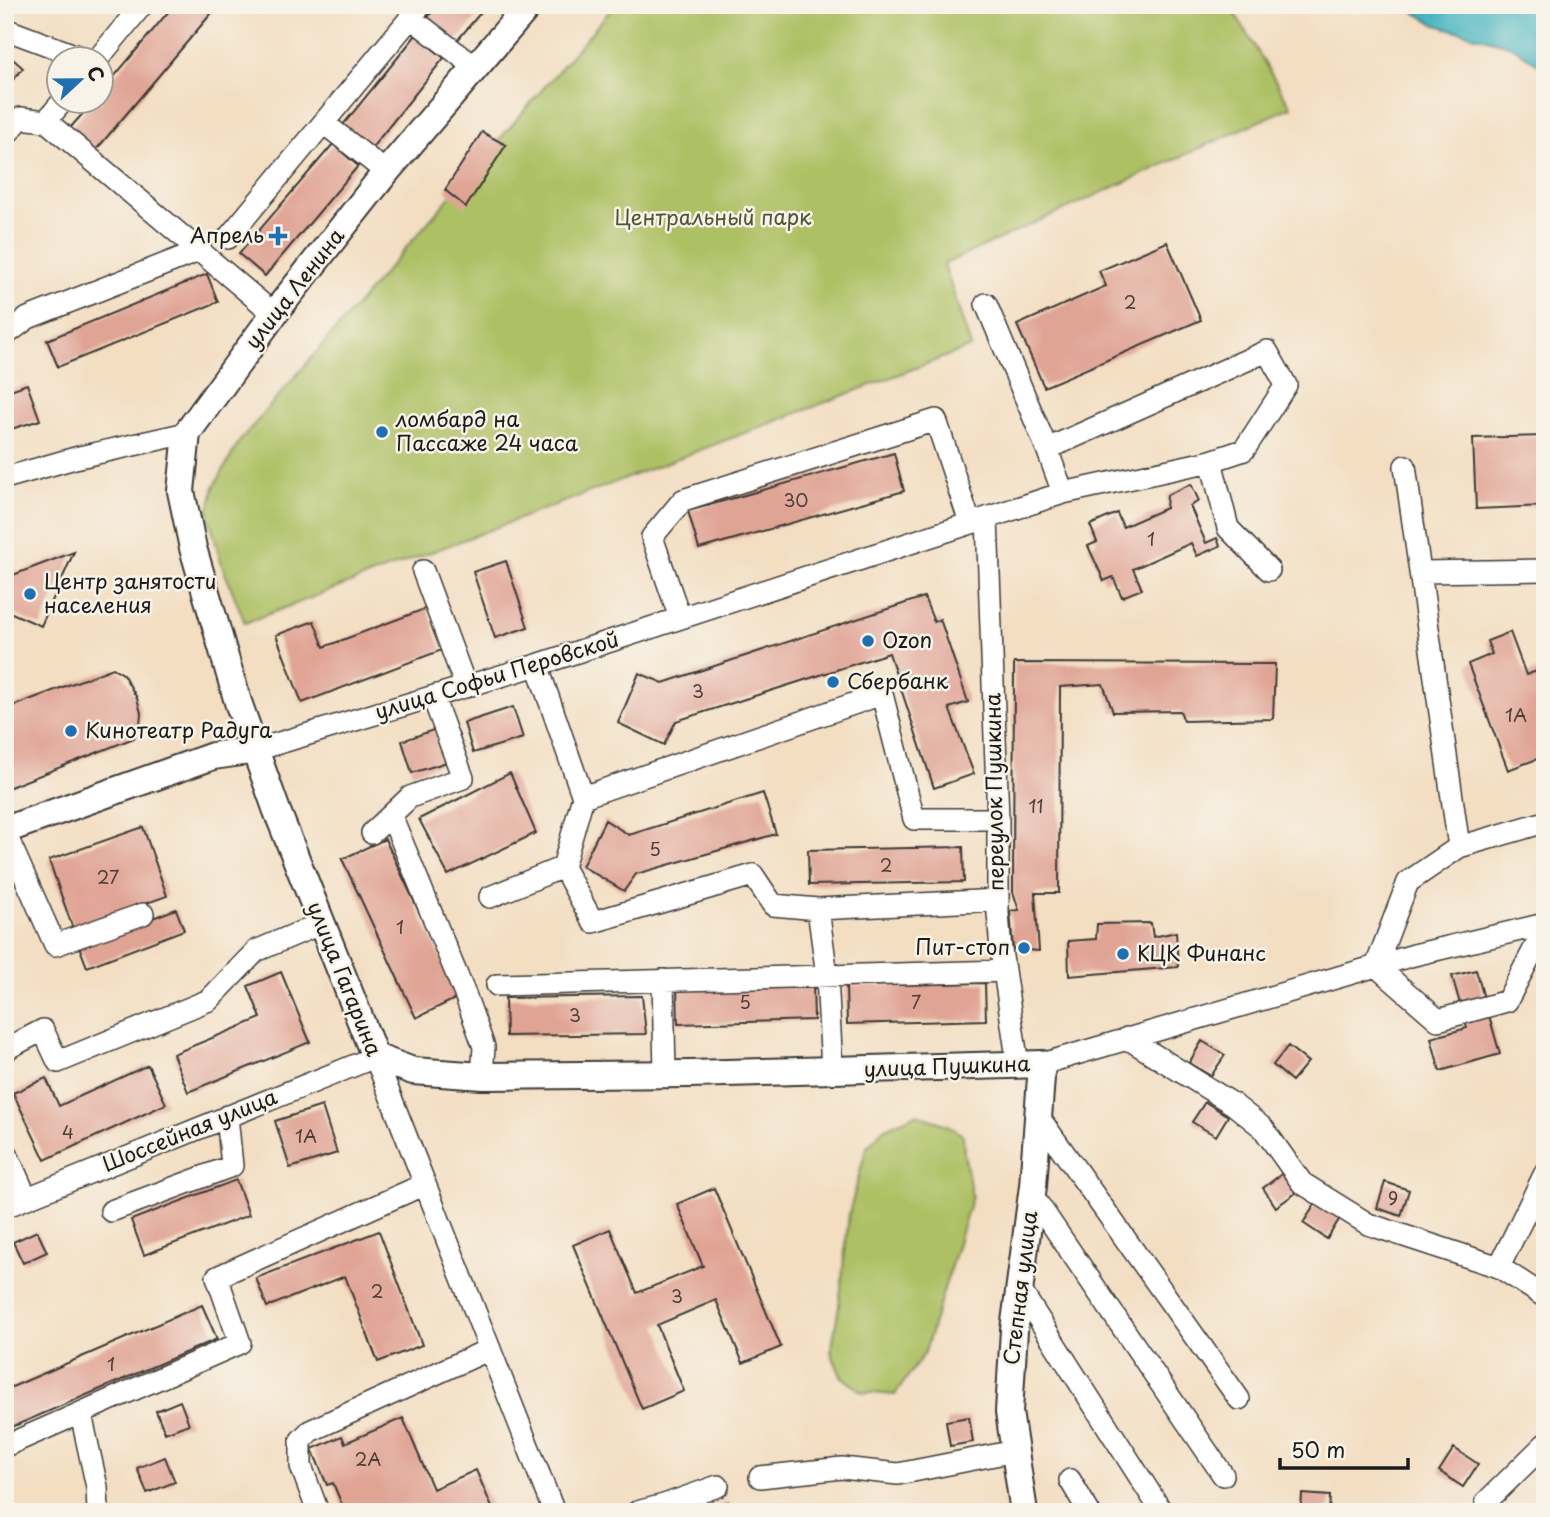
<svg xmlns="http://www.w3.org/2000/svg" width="1550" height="1517" font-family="'Playpen Sans',sans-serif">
	<rect width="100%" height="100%" fill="#f7f3e8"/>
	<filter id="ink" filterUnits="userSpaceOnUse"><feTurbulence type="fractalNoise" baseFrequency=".0143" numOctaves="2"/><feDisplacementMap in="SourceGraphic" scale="14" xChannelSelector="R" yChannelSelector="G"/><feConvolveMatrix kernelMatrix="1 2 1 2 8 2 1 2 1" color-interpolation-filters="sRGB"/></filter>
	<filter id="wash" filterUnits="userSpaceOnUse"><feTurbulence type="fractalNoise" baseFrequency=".00686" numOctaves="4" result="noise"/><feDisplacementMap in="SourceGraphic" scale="28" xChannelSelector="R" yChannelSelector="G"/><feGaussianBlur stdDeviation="1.57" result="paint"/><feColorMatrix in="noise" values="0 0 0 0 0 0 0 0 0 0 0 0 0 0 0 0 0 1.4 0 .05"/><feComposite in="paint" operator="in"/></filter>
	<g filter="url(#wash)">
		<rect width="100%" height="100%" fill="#f3dec2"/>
		<!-- green -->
		<path fill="#adc063" stroke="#646e40" stroke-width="2" d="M 615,5 L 1230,5 L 1291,107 L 944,264 L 971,347 L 245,623 L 222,565 L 208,513 L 214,487 L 239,442 Z
			M 916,1114 L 947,1125 L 963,1135 L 964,1153 L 972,1196 L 925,1352 L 895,1395 L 862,1392 L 841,1376 L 831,1352 L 839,1306 L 849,1214 L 866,1149 L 883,1129 Z"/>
		<!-- water -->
		<path fill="#45b4c0" stroke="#30686e" stroke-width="2" d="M 1403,5 L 1545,5 L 1545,69 L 1512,46 L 1436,25 Z"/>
		<g id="blocks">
			<!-- building -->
			<path fill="#e0a495" d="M 174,5 L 211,5 L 215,9 L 96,150 L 70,128 L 93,102 L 102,102 L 102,91 Z
				M 438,5 L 487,5 L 456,42 L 428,17 Z
				M 416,35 L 444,58 L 371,149 L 342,126 Z
				M 5,52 L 23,68 L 5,89 Z
				M 482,132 L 506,145 L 466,207 L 445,190 Z
				M 333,144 L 358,166 L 265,276 L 239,254 Z
				M 1167,242 L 1201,320 L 1044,387 L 1017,325 L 1106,286 L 1099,271 Z
				M 207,274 L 218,302 L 58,367 L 47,340 Z
				M 27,384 L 40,420 L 5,431 L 5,392 Z
				M 1545,436 L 1545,506 L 1476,509 L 1473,438 Z
				M 894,453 L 904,491 L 699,549 L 688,511 Z
				M 1191,484 L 1199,501 L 1190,506 L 1206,543 L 1217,538 L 1220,546 L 1197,556 L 1191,543 L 1133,569 L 1142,589 L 1122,597 L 1113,577 L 1104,581 L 1088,546 L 1097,542 L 1090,525 L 1117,513 L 1123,527 L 1166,508 L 1167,495 Z
				M 74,552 L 41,626 L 5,610 L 5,578 Z
				M 506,561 L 528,627 L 495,638 L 473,572 Z
				M 924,597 L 934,622 L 940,619 L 968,702 L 949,708 L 974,774 L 934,788 L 889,653 L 676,721 L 664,745 L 618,723 L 639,673 L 663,683 Z
				M 427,608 L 442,650 L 302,703 L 276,635 L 314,621 L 324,647 Z
				M 1510,632 L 1526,675 L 1545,668 L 1545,756 L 1508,770 L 1468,664 L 1492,654 L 1487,641 Z
				M 1014,663 L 1275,664 L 1273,719 L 1184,721 L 1180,711 L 1113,712 L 1103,684 L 1060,687 L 1059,893 L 1035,893 L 1039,951 L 1013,949 L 1010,911 L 1019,910 L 1013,892 Z
				M 113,668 L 123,674 L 137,698 L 141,713 L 140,725 L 134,738 L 5,789 L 5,709 Z
				M 513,707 L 523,738 L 473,753 L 464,723 Z
				M 436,729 L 447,762 L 412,773 L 402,741 Z
				M 510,773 L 536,833 L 448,875 L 419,819 Z
				M 763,793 L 776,834 L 636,874 L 624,891 L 582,866 L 605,820 L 629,835 Z
				M 143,827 L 167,896 L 73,929 L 49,860 Z
				M 385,839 L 459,997 L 416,1018 L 342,859 Z
				M 963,847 L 964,882 L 809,885 L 808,850 Z
				M 176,909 L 184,930 L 87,967 L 79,946 Z
				M 1151,923 L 1153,937 L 1176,932 L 1178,967 L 1069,976 L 1068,941 L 1096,939 L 1097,924 Z
				M 1476,970 L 1500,1054 L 1440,1071 L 1431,1038 L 1467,1028 L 1452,976 Z
				M 281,972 L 310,1042 L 188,1092 L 173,1054 L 261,1018 L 248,986 Z
				M 813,983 L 814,1020 L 678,1024 L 677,987 Z
				M 985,983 L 986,1020 L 847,1024 L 846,986 Z
				M 642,996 L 646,1034 L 506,1036 L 505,998 Z
				M 1202,1041 L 1225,1055 L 1211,1076 L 1189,1063 Z
				M 1288,1046 L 1308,1062 L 1292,1081 L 1273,1065 Z
				M 148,1065 L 166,1104 L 45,1160 L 13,1093 L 46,1078 L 59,1106 Z
				M 1205,1102 L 1228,1116 L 1216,1136 L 1192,1122 Z
				M 322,1106 L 337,1153 L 290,1168 L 275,1121 Z
				M 1283,1173 L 1297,1192 L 1276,1207 L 1263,1188 Z
				M 236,1180 L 249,1215 L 144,1255 L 131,1220 Z
				M 1385,1182 L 1409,1190 L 1401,1216 L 1377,1208 Z
				M 714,1188 L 781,1347 L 743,1363 L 716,1300 L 657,1325 L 684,1391 L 642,1409 L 573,1245 L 610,1229 L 637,1293 L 703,1266 L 677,1204 Z
				M 1316,1203 L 1340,1218 L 1327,1239 L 1303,1223 Z
				M 37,1231 L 47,1252 L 23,1263 L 13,1242 Z
				M 379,1231 L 422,1345 L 378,1362 L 345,1276 L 267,1307 L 256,1278 Z
				M 202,1305 L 217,1339 L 5,1430 L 5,1390 Z
				M 180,1401 L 189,1424 L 165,1433 L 156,1411 Z
				M 969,1417 L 973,1442 L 950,1446 L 946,1421 Z
				M 403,1418 L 433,1489 L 476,1470 L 494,1512 L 345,1512 L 333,1483 L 327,1485 L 312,1449 L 342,1436 L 345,1443 Z
				M 1454,1448 L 1478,1464 L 1463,1487 L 1439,1471 Z
				M 165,1457 L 175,1482 L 147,1493 L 137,1468 Z
				M 1302,1494 L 1330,1496 L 1329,1512 L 1301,1512 Z
				M 728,1502 L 732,1512 L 705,1512 Z"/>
		</g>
	</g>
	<g filter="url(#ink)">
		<use href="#blocks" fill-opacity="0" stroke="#3c3935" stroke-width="2"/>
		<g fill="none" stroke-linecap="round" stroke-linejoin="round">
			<defs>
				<path id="minor" d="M 411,18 L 475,67
					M 5,29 L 88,60
					M 97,60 L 142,5
					M 62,102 L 46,121 L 274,314
					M 325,124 L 386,172
					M 5,136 L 21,118 L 46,121
					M 228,238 L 421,5
					M 986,304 L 1047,449 L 1063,493
					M 5,335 L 28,318 L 201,250
					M 1211,461 L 1228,528 L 1269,570
					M 1405,466 L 1459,847 L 1408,882 L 1376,966 L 1438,1020 L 1507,1001 L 1545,928
					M 5,478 L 75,458 L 187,433
					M 987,518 L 998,819 L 998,913 L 1001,950 L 1018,1065
					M 423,571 L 466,687
					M 1420,572 L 1545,570
					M 680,618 L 652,537 L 683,500 L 936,420 L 970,523
					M 537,665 L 583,797 L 882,694 L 914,819 L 998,819
					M 256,750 L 537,665 L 1063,493 L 1211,461 L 1244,450 L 1286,385 L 1267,351 L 1047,449
					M 391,815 L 466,997 L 484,1047 L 482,1076
					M 5,832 L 55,945 L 143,914
					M 372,833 L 410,797 L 463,778 L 433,697
					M 1459,847 L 1545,822
					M 563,867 L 593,922 L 753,875 L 773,905 L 818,909 L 827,976 L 832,1070
					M 490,897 L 563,867 L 583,797
					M 818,909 L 998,900
					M 663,980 L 665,1074
					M 497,985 L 1004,971
					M 1127,1038 L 1233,1104 L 1263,1128 L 1302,1183 L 1368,1224 L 1499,1267 L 1545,1297
					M 5,1052 L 8,1048 L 43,1030 L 58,1062 L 209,1000 L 256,951 L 322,923
					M 1042,1064 L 1414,955 L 1545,924
					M 1038,1116 L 1239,1399
					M 5,1150 L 26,1197
					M 1032,1195 L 1223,1475
					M 5,1207 L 375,1057 L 554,1512
					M 111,1211 L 232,1166 L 227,1116
					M 1499,1267 L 1545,1173
					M 1019,1288 L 1162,1512
					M 81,1414 L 97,1487 L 98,1512
					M 5,1446 L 240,1343 L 217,1277 L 425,1184
					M 760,1477 L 842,1468 L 898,1474 L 1015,1451
					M 1070,1480 L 1089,1512
					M 1486,1502 L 1545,1444
					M 318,1512 L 301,1466 L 301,1440 L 310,1431 L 490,1349
					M 637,1512 L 664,1505 L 718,1486"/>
				<path id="major" d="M 529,5 L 386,172 L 274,314 L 187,433 L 181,491 L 193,548 L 238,702 L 277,811 L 375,1057 L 413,1071 L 482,1076 L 690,1074 L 1042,1064 L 1033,1186 L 1014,1330 L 1009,1412 L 1024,1512
					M 5,830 L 213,756 L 256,750"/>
			</defs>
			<!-- minor casing -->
			<use href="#minor" stroke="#3c3935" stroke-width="24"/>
			<!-- major casing -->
			<use href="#major" stroke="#3c3935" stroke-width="30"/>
			<!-- minor -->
			<use href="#minor" stroke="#fff" stroke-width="21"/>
			<!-- major -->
			<use href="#major" stroke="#fff" stroke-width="26"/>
		</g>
	</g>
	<!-- markers -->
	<g fill="#1f6fb2" stroke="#f7f3e8" stroke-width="2.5">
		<path d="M274.5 225.5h7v7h7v7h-7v7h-7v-7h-7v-7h7z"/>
		<circle cx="382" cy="432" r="7"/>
		<circle cx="30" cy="594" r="7"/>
		<circle cx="868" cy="641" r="7"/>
		<circle cx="833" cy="682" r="7"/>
		<circle cx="71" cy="731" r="7"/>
		<circle cx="1024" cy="948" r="7"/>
		<circle cx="1123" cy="954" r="7"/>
	</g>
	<g text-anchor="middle" stroke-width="5" stroke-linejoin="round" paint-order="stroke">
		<!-- number labels -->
		<g font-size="18" fill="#4d3e3a">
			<text x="1130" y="309">2</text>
			<text x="796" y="507">30</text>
			<text x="1151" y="546">1</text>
			<text x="698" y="698">3</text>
			<text x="1516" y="722">1А</text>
			<text x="1036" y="813">11</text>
			<text x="655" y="856">5</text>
			<text x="886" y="872">2</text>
			<text x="108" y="884">27</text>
			<text x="400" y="934">1</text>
			<text x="745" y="1009">5</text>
			<text x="916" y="1009">7</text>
			<text x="575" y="1022">3</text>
			<text x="68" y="1139">4</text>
			<text x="306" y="1143">1А</text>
			<text x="1393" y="1205">9</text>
			<text x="377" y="1298">2</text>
			<text x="677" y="1303">3</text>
			<text x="111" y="1371">1</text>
			<text x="368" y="1466">2А</text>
		</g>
		<!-- park labels -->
		<g font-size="21" fill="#4f5535" stroke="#f7f3e8">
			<text x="713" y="225">Центральный парк</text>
		</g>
		<!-- poi labels -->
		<g font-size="21" fill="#1c1c1c" stroke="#f7f3e8" text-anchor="start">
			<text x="264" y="243" text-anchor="end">Апрель</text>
			<text x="396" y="427">ломбард на<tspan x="396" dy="24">Пассаже 24 часа</tspan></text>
			<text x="44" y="589">Центр занятости<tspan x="44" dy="24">населения</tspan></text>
			<text x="882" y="648">Ozon</text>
			<text x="847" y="689">Сбербанк</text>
			<text x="85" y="738">Кинотеатр Радуга</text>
			<text x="1010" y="955" text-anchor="end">Пит-стоп</text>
			<text x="1137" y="961">КЦК Финанс</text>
		</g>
		<!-- street labels -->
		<g font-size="21" fill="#1c1c1c" stroke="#f7f3e8">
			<text transform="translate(295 289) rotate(-52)" y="7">улица Ленина</text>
			<text transform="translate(497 676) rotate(-17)" y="7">улица Софьи Перовской</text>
			<text transform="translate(995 792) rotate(-91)" y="7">переулок Пушкина</text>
			<text transform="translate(344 979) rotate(68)" y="7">улица Гагарина</text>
			<text transform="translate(947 1067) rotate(-2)" y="7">улица Пушкина</text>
			<text transform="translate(190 1131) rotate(-22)" y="7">Шоссейная улица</text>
			<text transform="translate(1021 1288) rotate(-83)" y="7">Степная улица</text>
		</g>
	</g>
	<!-- margin -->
	<rect width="1550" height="1517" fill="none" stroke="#f7f3e8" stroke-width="28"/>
	<!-- north arrow -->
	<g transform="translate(80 80) rotate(68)"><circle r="33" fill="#f7f3e8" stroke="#9f9d96" stroke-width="2"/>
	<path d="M0-5L12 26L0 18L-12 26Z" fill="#1f6fb2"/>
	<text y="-10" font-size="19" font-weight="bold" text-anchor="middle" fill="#1c1c1c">С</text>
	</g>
	<!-- scale -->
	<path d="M1280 1458v10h128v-10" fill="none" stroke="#1c1c1c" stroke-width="3.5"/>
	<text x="1291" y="1458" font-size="21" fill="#1c1c1c" stroke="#f7f3e8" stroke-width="5" paint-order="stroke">50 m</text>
</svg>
